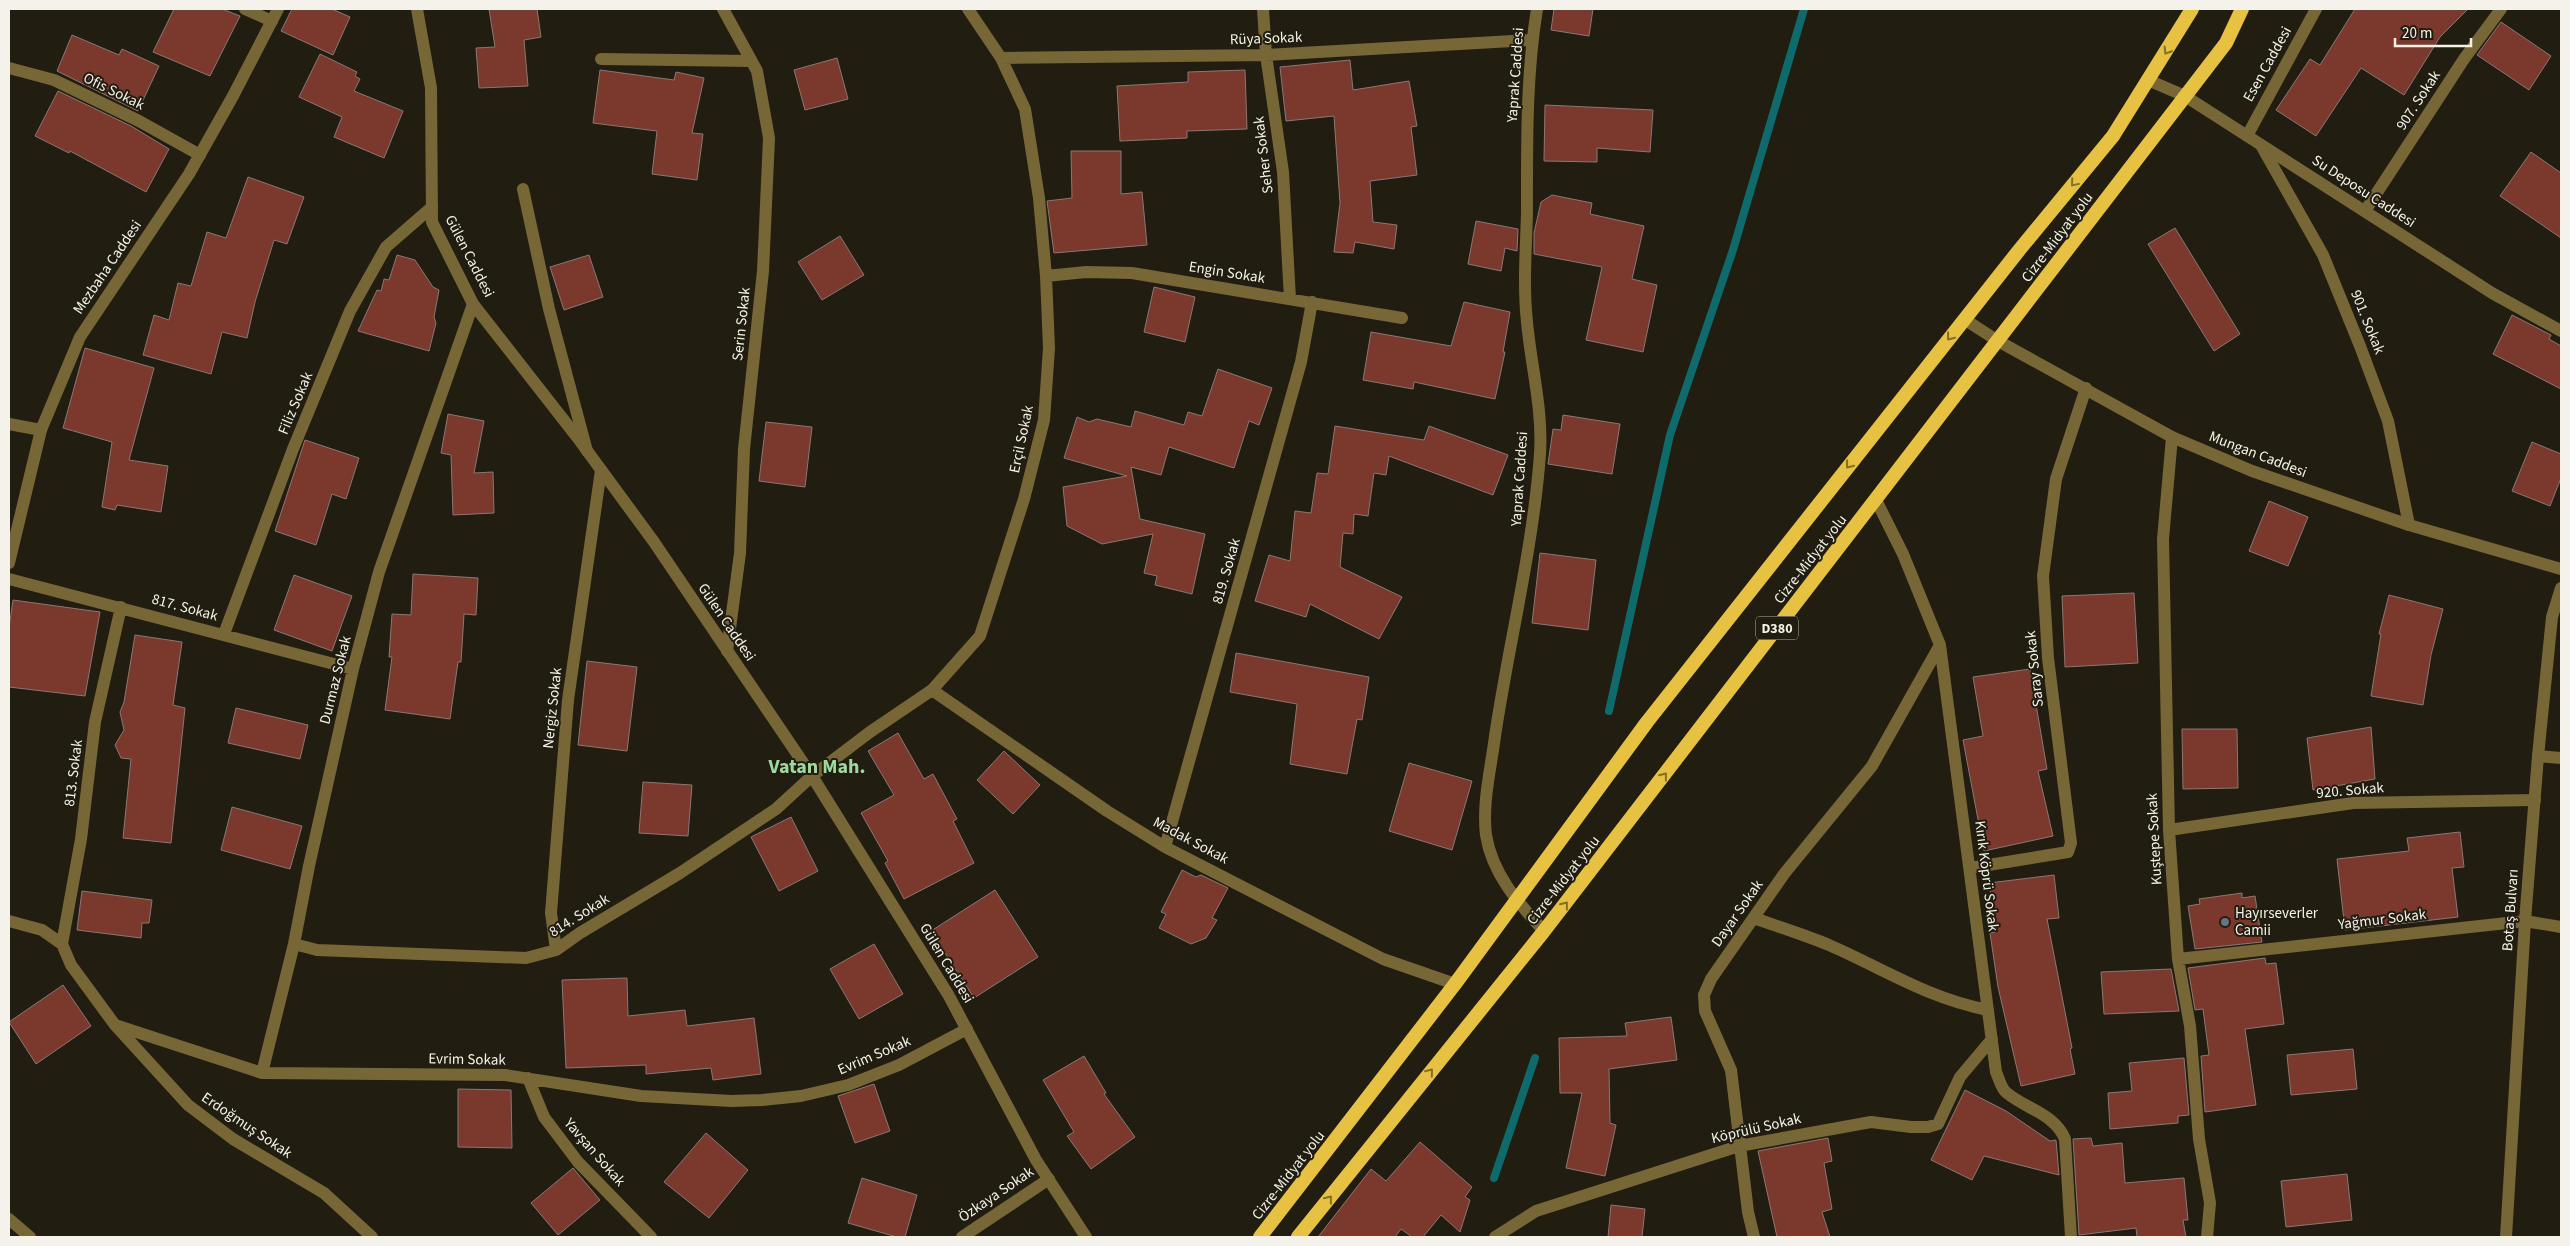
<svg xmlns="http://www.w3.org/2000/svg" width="2570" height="1246" font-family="'Source Sans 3',sans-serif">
	<rect width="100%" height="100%" fill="#211d11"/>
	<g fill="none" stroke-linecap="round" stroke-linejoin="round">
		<!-- stream -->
		<path stroke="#0f6a6b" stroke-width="8" d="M 1609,711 L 1670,435 L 1733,250 L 1804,9
			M 1494,1178 L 1535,1058"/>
	</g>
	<!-- building -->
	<path fill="#7b382d" stroke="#8a7874" d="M 174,9 L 222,9 L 240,16 L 210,76 L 153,52 Z
		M 292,9 L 332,9 L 350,17 L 333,55 L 281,31 Z
		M 489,9 L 537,9 L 541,37 L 524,40 L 528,86 L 479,88 L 476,48 L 495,47 Z
		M 1554,9 L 1593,9 L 1589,36 L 1551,30 Z
		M 2355,9 L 2468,9 L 2440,37 L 2404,95 L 2361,68 L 2316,136 L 2276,110 L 2310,59 L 2320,65 Z
		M 2501,22 L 2551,56 L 2529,90 L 2477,55 Z
		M 72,35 L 119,55 L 122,49 L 159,66 L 138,111 L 57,71 Z
		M 320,54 L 357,72 L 355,76 L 360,79 L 354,91 L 403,111 L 384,158 L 334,137 L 342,117 L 299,97 Z
		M 837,58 L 848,99 L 805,110 L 794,70 Z
		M 1350,60 L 1353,90 L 1409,81 L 1417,126 L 1411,127 L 1417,175 L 1370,181 L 1373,222 L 1397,225 L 1394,249 L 1355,242 L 1353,253 L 1334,252 L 1340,203 L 1334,116 L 1286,121 L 1280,67 Z
		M 600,70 L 674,80 L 676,72 L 704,78 L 692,133 L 703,134 L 697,180 L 652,174 L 657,131 L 593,123 Z
		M 1245,70 L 1247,129 L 1187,131 L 1187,138 L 1120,141 L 1117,86 L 1188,82 L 1188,72 Z
		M 58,91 L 131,126 L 169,149 L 146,192 L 70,151 L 69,153 L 35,136 Z
		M 1545,105 L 1653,110 L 1650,152 L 1597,148 L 1597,162 L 1544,161 Z
		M 1071,151 L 1121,151 L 1121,194 L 1142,192 L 1147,245 L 1054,253 L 1047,201 L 1072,198 Z
		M 2531,152 L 2561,173 L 2561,238 L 2500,196 Z
		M 248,177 L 304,197 L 287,244 L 274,240 L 255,302 L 247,338 L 222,332 L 211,374 L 143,355 L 154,315 L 169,320 L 178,283 L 191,286 L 207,232 L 226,238 Z
		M 1552,195 L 1592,203 L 1590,214 L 1644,226 L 1632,279 L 1657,285 L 1643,352 L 1586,340 L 1602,267 L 1534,254 L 1534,233 L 1541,202 Z
		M 1476,221 L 1518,229 L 1517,251 L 1505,248 L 1501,271 L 1468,264 Z
		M 2175,228 L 2240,334 L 2214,351 L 2148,244 Z
		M 840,236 L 864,275 L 822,300 L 798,262 Z
		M 397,255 L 415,260 L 433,287 L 439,290 L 434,317 L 436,323 L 429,351 L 358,331 L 377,290 L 381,291 L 384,279 L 389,280 Z
		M 589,255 L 603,297 L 564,310 L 550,267 Z
		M 1154,287 L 1195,297 L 1185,342 L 1144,332 Z
		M 1464,302 L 1510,312 L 1503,352 L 1505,352 L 1495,399 L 1414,382 L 1413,389 L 1363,380 L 1371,332 L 1451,346 Z
		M 2512,315 L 2551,335 L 2549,339 L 2561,346 L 2561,389 L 2493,354 Z
		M 85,348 L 154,368 L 129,460 L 168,466 L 161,512 L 117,505 L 115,510 L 102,507 L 112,442 L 63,428 Z
		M 1218,369 L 1272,388 L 1259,425 L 1249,421 L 1234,468 L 1169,447 L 1161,475 L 1131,467 L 1140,519 L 1205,534 L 1192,594 L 1155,585 L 1157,576 L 1144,573 L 1153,534 L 1102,544 L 1067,526 L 1063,487 L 1127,476 L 1064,458 L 1077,417 L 1089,422 L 1097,419 L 1131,427 L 1135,411 L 1184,425 L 1188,412 L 1202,416 Z
		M 448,414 L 484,421 L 474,473 L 493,472 L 494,513 L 453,515 L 451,455 L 441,453 Z
		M 1563,415 L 1620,424 L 1612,474 L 1548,464 L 1553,429 L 1561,430 Z
		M 766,422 L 812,427 L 805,487 L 759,481 Z
		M 1335,426 L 1424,440 L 1429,426 L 1508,455 L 1493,495 L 1389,456 L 1386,475 L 1374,473 L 1368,516 L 1354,514 L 1353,534 L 1343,533 L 1340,567 L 1402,597 L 1379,639 L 1310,604 L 1306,617 L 1255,601 L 1269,555 L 1290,561 L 1295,511 L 1311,513 L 1317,473 L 1328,474 Z
		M 305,440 L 359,458 L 346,499 L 332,494 L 316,545 L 275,531 Z
		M 2532,442 L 2561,454 L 2561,478 L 2550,506 L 2512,491 Z
		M 2269,501 L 2308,517 L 2288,566 L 2249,551 Z
		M 1540,553 L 1596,560 L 1588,630 L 1532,623 Z
		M 413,574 L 478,578 L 476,615 L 464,614 L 461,662 L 458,662 L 450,719 L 385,710 L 392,657 L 389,657 L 392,614 L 411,615 Z
		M 294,575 L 352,596 L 332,651 L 274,630 Z
		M 2134,593 L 2138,663 L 2065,667 L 2062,596 Z
		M 2389,595 L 2443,609 L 2431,655 L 2423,705 L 2371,696 L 2381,634 L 2379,634 Z
		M 13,600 L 100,612 L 85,696 L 9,687 L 9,628 Z
		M 135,635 L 182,642 L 173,705 L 185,708 L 171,843 L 123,838 L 131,759 L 121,758 L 115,745 L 124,730 L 120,712 L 124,702 Z
		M 1236,653 L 1369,677 L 1362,720 L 1357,719 L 1347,774 L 1290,764 L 1297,704 L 1230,692 Z
		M 587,661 L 637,667 L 627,751 L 578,745 Z
		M 2030,669 L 2047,769 L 2038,771 L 2053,836 L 1984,851 L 1963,740 L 1983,736 L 1973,677 Z
		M 236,708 L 308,725 L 300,759 L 228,743 Z
		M 2371,727 L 2375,779 L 2313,790 L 2307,738 Z
		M 2182,729 L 2237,729 L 2238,788 L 2183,789 Z
		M 898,733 L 924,779 L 933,774 L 957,819 L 953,821 L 974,863 L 904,899 L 885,863 L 888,861 L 861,813 L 894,795 L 868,751 Z
		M 1004,751 L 1040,785 L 1013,814 L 977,780 Z
		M 1409,763 L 1472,781 L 1452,850 L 1389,831 Z
		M 643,782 L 692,785 L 688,836 L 639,833 Z
		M 232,807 L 302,826 L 290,869 L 221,850 Z
		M 791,817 L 818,871 L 779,891 L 751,837 Z
		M 2460,832 L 2464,867 L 2452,868 L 2458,917 L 2345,930 L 2337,859 L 2409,851 L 2407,838 Z
		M 1182,870 L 1196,877 L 1201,875 L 1228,888 L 1212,918 L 1217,920 L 1206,938 L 1191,944 L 1159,928 L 1166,914 L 1161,912 Z
		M 2054,875 L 2059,918 L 2047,919 L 2072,1048 L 2070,1049 L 2075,1074 L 2021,1086 L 1998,987 L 1990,933 L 1996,932 L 1989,883 Z
		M 995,890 L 1038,957 L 974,998 L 931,931 Z
		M 82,891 L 152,900 L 149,923 L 142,923 L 141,938 L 77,930 Z
		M 2242,893 L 2242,898 L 2255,896 L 2262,942 L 2195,949 L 2188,906 L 2200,904 L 2199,899 Z
		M 874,944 L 903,994 L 859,1019 L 830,969 Z
		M 2265,958 L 2266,964 L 2276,963 L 2284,1024 L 2245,1029 L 2256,1105 L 2205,1112 L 2201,1056 L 2209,1055 L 2203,1009 L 2195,1010 L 2188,968 Z
		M 2171,969 L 2179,1011 L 2104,1014 L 2101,972 Z
		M 627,978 L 628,1016 L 685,1010 L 687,1026 L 754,1018 L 761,1074 L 713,1080 L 711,1068 L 646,1074 L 646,1065 L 566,1068 L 562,980 Z
		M 63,985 L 91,1026 L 36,1064 L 9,1022 Z
		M 1671,1017 L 1677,1060 L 1609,1069 L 1610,1123 L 1616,1125 L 1605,1176 L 1566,1168 L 1582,1093 L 1560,1093 L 1559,1038 L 1627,1036 L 1625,1023 Z
		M 2353,1049 L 2357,1089 L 2291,1095 L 2287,1055 Z
		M 1084,1056 L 1106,1093 L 1104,1094 L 1135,1137 L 1091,1169 L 1067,1136 L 1074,1132 L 1043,1080 Z
		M 2184,1058 L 2189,1115 L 2178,1116 L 2178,1123 L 2110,1129 L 2108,1093 L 2132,1091 L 2129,1063 Z
		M 874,1084 L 890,1131 L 855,1143 L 838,1096 Z
		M 458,1089 L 511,1090 L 512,1148 L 458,1147 Z
		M 1965,1090 L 2006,1111 L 2050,1141 L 2056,1140 L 2059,1175 L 1984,1156 L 1972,1180 L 1931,1160 Z
		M 706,1133 L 748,1170 L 709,1218 L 664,1182 Z
		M 1828,1138 L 1832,1161 L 1824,1163 L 1832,1209 L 1822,1212 L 1830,1237 L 1777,1237 L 1758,1151 Z
		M 2091,1138 L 2093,1146 L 2122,1143 L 2125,1183 L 2184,1178 L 2188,1220 L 2183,1220 L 2186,1237 L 2137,1237 L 2136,1228 L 2079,1235 L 2073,1139 Z
		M 1420,1142 L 1472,1187 L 1465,1197 L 1470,1200 L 1460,1232 L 1441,1215 L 1423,1237 L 1412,1237 L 1401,1229 L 1395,1237 L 1318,1237 L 1371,1169 L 1386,1181 Z
		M 573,1168 L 600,1200 L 558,1235 L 531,1203 Z
		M 2347,1174 L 2352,1220 L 2286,1227 L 2281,1181 Z
		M 862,1178 L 917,1195 L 905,1237 L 897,1237 L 848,1223 Z
		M 1611,1205 L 1645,1209 L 1642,1237 L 1608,1237 Z"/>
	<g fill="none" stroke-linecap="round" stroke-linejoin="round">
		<!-- minor -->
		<path stroke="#776736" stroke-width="12" d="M 245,9 L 272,21
			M 723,9 L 757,71 L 769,138 L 763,271 L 744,449 L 740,553 L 727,651
			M 1263,9 L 1266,55 L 1283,172 L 1290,299
			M 1001,58 L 1266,55 L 1532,40
			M 601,59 L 751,61
			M 9,68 L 54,80 L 139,121 L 200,155
			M 2261,145 L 2323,255 L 2360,346 L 2388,421 L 2409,525
			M 523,189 L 549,309 L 587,451
			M 2365,211 L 2464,59 L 2501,9
			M 1046,276 L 1086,272 L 1132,273 L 1402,318
			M 9,424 L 41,430
			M 2172,437 L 2163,539 L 2169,830 L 2178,959 L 2190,1026 L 2199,1139 L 2210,1203 L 2207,1237
			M 1876,500 L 1903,554 L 1940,645 L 1996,1072 C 1999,1078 2001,1089 2007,1093 C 2026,1109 2055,1114 2065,1139 L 2071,1237
			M 9,579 L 353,669
			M 224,634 L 293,449 L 350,311 L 386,247 L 432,207
			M 932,690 L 1107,811 L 1165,847 L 1383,959 L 1455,984
			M 2538,756 L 2561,758
			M 2169,830 L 2353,803 L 2535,800
			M 1165,847 L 1301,362 L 1312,302
			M 1970,868 L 2068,852 L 2071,843 L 2048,658 L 2043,576 L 2056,479 L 2086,388
			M 1754,918 C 1779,927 1805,935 1829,945 C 1884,969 1927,998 1988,1010
			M 9,921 L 42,930 L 62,944 L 71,965 L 115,1025 L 262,1073 L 505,1075 L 641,1096 L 731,1101 L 762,1100 L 801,1096 L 848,1085 L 899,1065 L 967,1029
			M 62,944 L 81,839 L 95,722 L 121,607
			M 294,944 L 317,950 L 526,958 L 556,950 L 580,933 L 680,873 L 776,809 L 812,776 L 870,732 L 932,690 L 980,636 L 1024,499 L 1044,420 L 1049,348 L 1046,276 L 1039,198 L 1025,109 L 1001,58 L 968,9
			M 556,950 L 551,913 L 568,700 L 601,470
			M 2178,959 L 2525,921 L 2561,927
			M 115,1025 L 188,1105 L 233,1139 L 324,1193 L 372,1237
			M 262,1073 L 294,944 L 309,866 L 353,669 L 379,572 L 473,304
			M 528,1078 L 544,1117 L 578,1162 L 651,1237
			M 962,1237 L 1049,1179
			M 1495,1237 L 1536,1211 L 1739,1146 L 1871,1122 L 1911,1127 L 1928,1127 L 1938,1124 L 1960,1077 L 1992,1039
			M 1754,1237 L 1748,1212 L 1731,1070 L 1705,1011 L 1704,995 L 1711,979 L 1784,874 L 1872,766 L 1940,645"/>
		<!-- tertiary -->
		<path stroke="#776736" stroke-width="12" d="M 417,9 L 431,88 L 432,222 L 473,304 L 577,437 L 654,542 L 812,776 L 949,996 L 1036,1160 L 1086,1237
			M 1537,9 C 1526,76 1527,145 1527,213 C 1526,249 1523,286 1527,322 C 1531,366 1543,410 1540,454 C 1533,549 1509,642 1495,736 C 1491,768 1482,803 1486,835 C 1492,874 1519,904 1544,931
			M 2148,80 L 2185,96 L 2492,293 L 2561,331
			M 2247,136 L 2316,9
			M 1964,319 L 1998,341 L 2172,437 L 2252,471 L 2409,525 L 2561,569
			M 9,563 L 41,430 L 80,337 L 189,174 L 233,96 L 278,9
			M 9,1219 L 30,1237
			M 2506,1237 L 2525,921 L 2538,756 L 2552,617 L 2561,588"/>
		<!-- trunk -->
		<path stroke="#e6c142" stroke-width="14" d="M 1260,1237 L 1455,984 L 1647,722 L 2020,249 L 2113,136 L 2192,9
			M 1298,1237 L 1544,931 L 2226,43 L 2242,9"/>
	</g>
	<!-- one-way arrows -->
	<defs><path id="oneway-chevron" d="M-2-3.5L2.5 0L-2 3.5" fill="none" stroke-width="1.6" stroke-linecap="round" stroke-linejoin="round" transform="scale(1.25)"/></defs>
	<g stroke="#846f2a">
		<use href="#oneway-chevron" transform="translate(2167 51) rotate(122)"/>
		<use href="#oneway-chevron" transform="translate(2074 183) rotate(130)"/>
		<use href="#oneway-chevron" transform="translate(1950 337) rotate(128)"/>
		<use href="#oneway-chevron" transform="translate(1849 465) rotate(128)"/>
		<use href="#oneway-chevron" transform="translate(1664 776) rotate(-52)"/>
		<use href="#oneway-chevron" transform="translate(1565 905) rotate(-52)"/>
		<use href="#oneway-chevron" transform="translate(1430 1072) rotate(-51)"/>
		<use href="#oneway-chevron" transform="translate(1329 1199) rotate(-52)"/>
	</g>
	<!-- markers -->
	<circle fill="#6b7280" stroke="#211d11" stroke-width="2" cx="2225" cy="922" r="5"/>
	<g text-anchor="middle" stroke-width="4" stroke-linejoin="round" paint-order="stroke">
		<!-- shield labels -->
		<rect fill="#211d11" stroke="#b5b2a9" stroke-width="1" x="1756" y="616.5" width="42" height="23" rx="4"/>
		<g font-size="14" font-weight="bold" fill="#f5f2ea">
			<text x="1777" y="633">D380</text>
		</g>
		<!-- street labels -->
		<g font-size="15" fill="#f5f2ea" stroke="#211d11">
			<text transform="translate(1266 38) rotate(-2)" y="5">Rüya Sokak</text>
			<text transform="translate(2267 64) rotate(-61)" y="5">Esen Caddesi</text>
			<text transform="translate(1515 75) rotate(-86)" y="5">Yaprak Caddesi</text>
			<text transform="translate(114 91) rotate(26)" y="5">Ofis Sokak</text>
			<text transform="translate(2418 100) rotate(-57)" y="5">907. Sokak</text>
			<text transform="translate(1263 155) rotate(-97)" y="5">Seher Sokak</text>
			<text transform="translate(2364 191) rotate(33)" y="5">Su Deposu Caddesi</text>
			<text transform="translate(2057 237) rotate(-53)" y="5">Cizre-Midyat yolu</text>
			<text transform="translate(470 256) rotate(63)" y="5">Gülen Caddesi</text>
			<text transform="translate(107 267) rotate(-56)" y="5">Mezbaha Caddesi</text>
			<text transform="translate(1227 272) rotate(9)" y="5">Engin Sokak</text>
			<text transform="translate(2368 322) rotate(68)" y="5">901. Sokak</text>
			<text transform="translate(741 324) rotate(-84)" y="5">Serin Sokak</text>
			<text transform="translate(295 403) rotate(-67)" y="5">Filiz Sokak</text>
			<text transform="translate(1021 439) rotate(-78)" y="5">Erçil Sokak</text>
			<text transform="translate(2258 454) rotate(21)" y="5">Mungan Caddesi</text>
			<text transform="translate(1519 479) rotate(-86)" y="5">Yaprak Caddesi</text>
			<text transform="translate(1810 559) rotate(-52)" y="5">Cizre-Midyat yolu</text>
			<text transform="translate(1226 571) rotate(-74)" y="5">819. Sokak</text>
			<text transform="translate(185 607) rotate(15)" y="5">817. Sokak</text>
			<text transform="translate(727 622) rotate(56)" y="5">Gülen Caddesi</text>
			<text transform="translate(2034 669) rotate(-96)" y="5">Saray Sokak</text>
			<text transform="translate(335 680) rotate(-76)" y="5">Durmaz Sokak</text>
			<text transform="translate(552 708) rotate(-84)" y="5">Nergiz Sokak</text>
			<text transform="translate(73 773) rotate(-83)" y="5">813. Sokak</text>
			<text transform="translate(2350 790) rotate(-5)" y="5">920. Sokak</text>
			<text transform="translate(2154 839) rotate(-93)" y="5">Kuştepe Sokak</text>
			<text transform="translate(1191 840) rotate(28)" y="5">Madak Sokak</text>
			<text transform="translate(1987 876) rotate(83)" y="5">Kırık Köprü Sokak</text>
			<text transform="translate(1563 880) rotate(-52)" y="5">Cizre-Midyat yolu</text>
			<text transform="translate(2510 910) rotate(-86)" y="5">Botaş Bulvarı</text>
			<text transform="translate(1737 913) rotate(-55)" y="5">Dayar Sokak</text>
			<text transform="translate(579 915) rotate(-32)" y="5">814. Sokak</text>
			<text transform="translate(2382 919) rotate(-7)" y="5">Yağmur Sokak</text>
			<text transform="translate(947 963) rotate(59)" y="5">Gülen Caddesi</text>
			<text transform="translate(874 1055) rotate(-23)" y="5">Evrim Sokak</text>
			<text transform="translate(467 1059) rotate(1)" y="5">Evrim Sokak</text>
			<text transform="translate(247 1125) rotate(34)" y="5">Erdoğmuş Sokak</text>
			<text transform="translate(1756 1128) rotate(-13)" y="5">Köprülü Sokak</text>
			<text transform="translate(595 1152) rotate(49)" y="5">Yavşan Sokak</text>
			<text transform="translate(1288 1175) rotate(-52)" y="5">Cizre-Midyat yolu</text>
			<text transform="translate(996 1194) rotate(-34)" y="5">Özkaya Sokak</text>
		</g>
		<!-- poi labels -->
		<g font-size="15" fill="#f5f2ea" stroke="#211d11" text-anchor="start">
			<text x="2235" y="918">Hayırseverler<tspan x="2235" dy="17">Camii</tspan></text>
		</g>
		<!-- district labels -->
		<g font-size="20" font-weight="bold" fill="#9fd99e" stroke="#211d11">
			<text x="817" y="773">Vatan Mah.</text>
		</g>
	</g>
	<!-- border -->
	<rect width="2570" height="1246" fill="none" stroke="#f5f2ea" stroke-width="20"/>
	<!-- scale -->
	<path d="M2395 38v8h76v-8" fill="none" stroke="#f5f2ea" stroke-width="2.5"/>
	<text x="2402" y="38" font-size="15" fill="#f5f2ea" stroke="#211d11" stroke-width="4" paint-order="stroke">20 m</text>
</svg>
